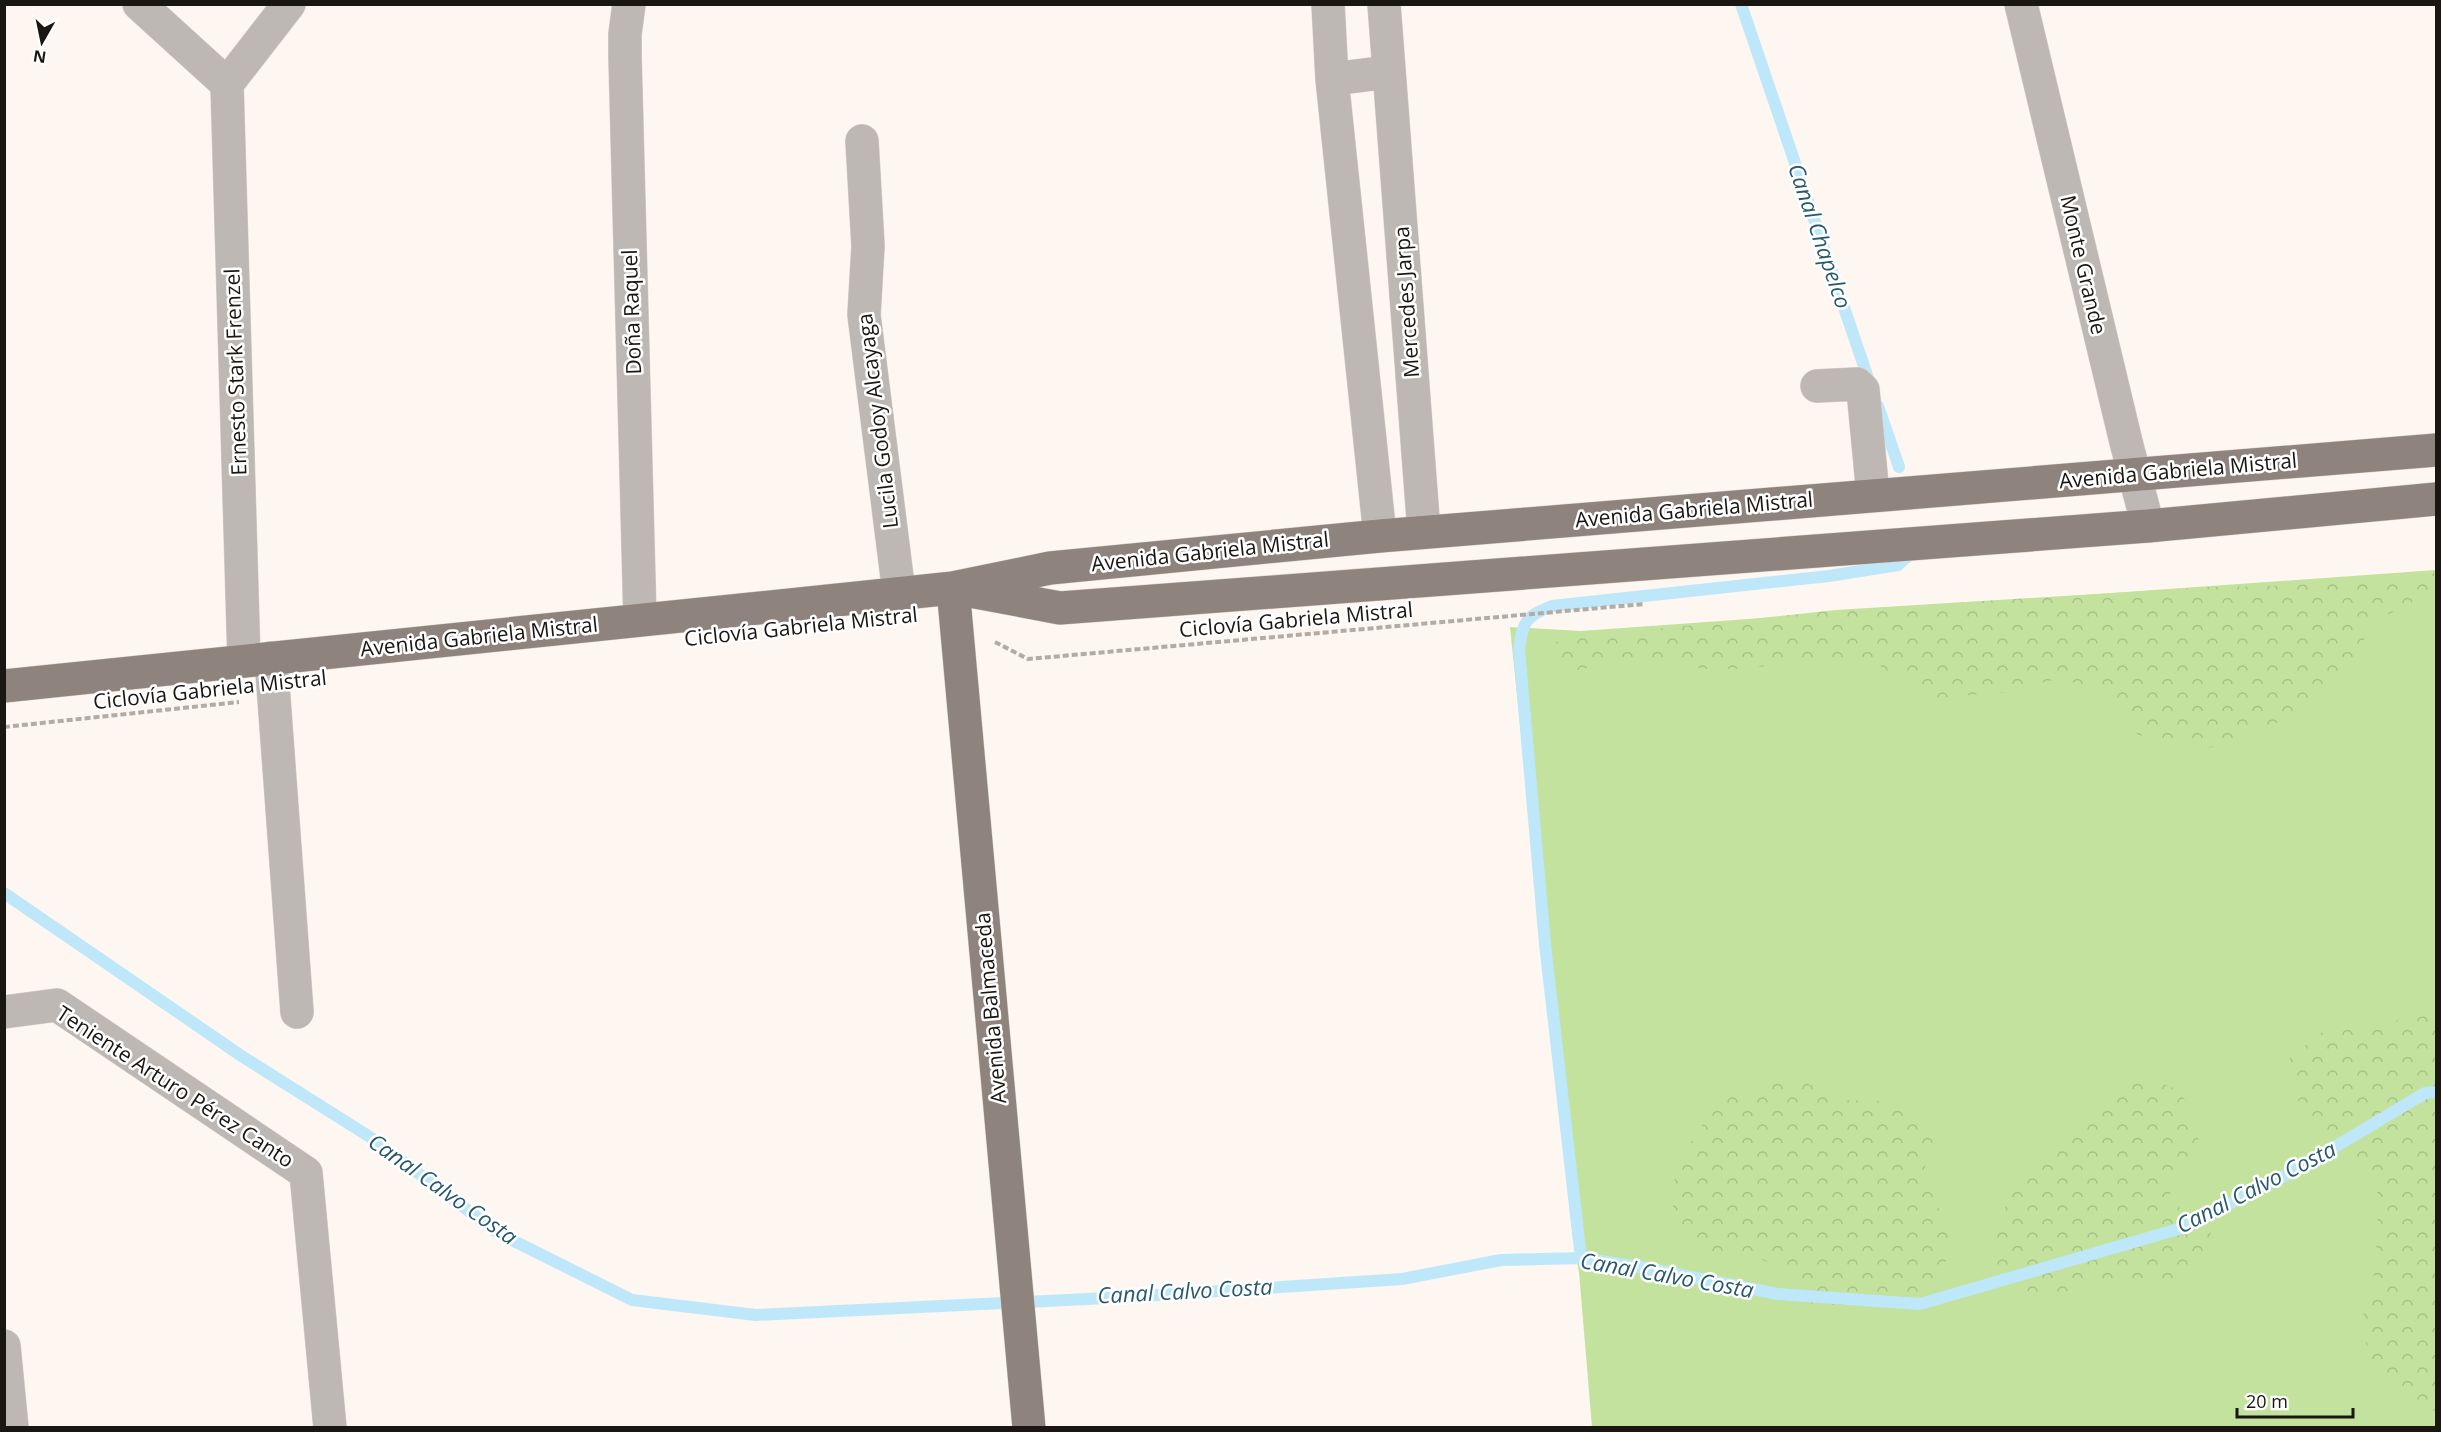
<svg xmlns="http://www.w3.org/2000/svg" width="2441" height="1432" font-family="'Open Sans',sans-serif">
	<defs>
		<pattern id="forest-crowns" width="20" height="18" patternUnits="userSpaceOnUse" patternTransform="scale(1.5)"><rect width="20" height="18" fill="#c2e29d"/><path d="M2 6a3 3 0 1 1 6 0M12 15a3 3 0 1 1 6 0" fill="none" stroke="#a6c186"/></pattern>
	</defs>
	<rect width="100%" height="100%" fill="#fef6f0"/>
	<!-- grass -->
	<path fill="#c2e29d" d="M 2436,570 L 2436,1427 L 1592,1427 L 1579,1272 L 1573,1239 L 1510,627 L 1581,631 Z"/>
	<!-- forest -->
	<path fill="url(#forest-crowns)" d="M 2436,573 L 2436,594 L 2407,604 L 2375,622 L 2347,667 L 2299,715 L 2206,749 L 2138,735 L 2101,688 L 2056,679 L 2010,692 L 1935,698 L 1893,675 L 1872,660 L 1785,663 L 1745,669 L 1708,669 L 1635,659 L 1578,670 L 1549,661 L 1543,647 L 1564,639 L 1836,610 L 2209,587 L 2272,586 L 2396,579 Z
		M 2436,1014 L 2436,1411 L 2425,1408 L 2372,1367 L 2361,1322 L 2373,1285 L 2377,1239 L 2378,1193 L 2294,1096 L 2289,1059 L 2320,1033 Z
		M 1799,1079 L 1839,1100 L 1881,1101 L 1923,1112 L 1919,1124 L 1935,1135 L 1925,1167 L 1931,1190 L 1951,1238 L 1943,1273 L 1924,1298 L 1891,1307 L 1855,1312 L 1812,1304 L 1784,1270 L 1748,1253 L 1712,1251 L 1678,1230 L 1671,1195 L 1679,1160 L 1717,1103 L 1769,1082 Z
		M 2123,1080 C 2180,1080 2189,1091 2200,1145 L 2172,1184 L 2169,1201 L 2211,1228 L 2209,1256 L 2184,1276 L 2142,1283 L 2110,1279 L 2053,1295 L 2012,1289 L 1994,1267 L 1999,1219 L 2020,1179 L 2060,1149 L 2085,1114 Z"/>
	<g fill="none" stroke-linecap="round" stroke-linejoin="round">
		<!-- stream -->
		<path stroke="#bee7fa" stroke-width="12" d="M 1741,4 L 1870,384
			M 1878,406 L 1899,467
			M 4,893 L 243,1057 L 370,1137 L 498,1233 L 632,1300 L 756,1315 L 1128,1297 L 1402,1279 L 1501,1260 L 1581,1258 L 1646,1268 L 1778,1294 L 1920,1304 L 2182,1228 L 2303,1166 L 2425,1093 L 2436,1092
			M 1581,1258 L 1545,944 L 1519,649 C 1523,621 1526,616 1552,606 L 1829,576 L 1898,565 L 1910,554"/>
		<defs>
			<path id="minor" d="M 139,4 L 227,84 L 244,661
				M 629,4 L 625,34 L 625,56 L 640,620
				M 1328,4 L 1332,79 L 1380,536
				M 1384,4 L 1424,532
				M 2021,4 L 2126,442 L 2148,526
				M 1332,79 L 1389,72
				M 227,84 L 289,4
				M 862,141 L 868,246 L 864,315 L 899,593
				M 1817,386 L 1857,384 L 1863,390 L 1873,495
				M 271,658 L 297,1012
				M 4,1012 L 57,1005 L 306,1173 L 330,1428
				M 4,1346 L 12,1428"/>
			<path id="major" d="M 953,588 L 1029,1428
				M 970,591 L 1060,608 L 2148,526 L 2436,499
				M 4,686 L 953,588 L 1050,568 L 1380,536 L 2436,450"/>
		</defs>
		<!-- minor casing -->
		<use href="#minor" stroke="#dad2cc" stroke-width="34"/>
		<!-- major casing -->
		<use href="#major" stroke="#dad2cc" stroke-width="34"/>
		<!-- path -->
		<path stroke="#b2aba6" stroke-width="4" stroke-dasharray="6 3" stroke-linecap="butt" d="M 995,642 L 1028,659 L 1644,604
			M 4,727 L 239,702"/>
		<!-- minor -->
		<use href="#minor" stroke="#beb8b5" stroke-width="33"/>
		<!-- major -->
		<use href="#major" stroke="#8e837d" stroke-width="33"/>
	</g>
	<g text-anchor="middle" stroke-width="5" stroke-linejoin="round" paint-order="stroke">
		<!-- street labels -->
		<g font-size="21" fill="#1a1612" stroke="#fff">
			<text transform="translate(2083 265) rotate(77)" y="7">Monte Grande</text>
			<text transform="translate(1407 302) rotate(-94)" y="7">Mercedes Jarpa</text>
			<text transform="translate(632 312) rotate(-92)" y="7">Doña Raquel</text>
			<text transform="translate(236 372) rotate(-92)" y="7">Ernesto Stark Frenzel</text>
			<text transform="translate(878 421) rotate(-97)" y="7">Lucila Godoy Alcayaga</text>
			<text transform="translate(2178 471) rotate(-5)" y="7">Avenida Gabriela Mistral</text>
			<text transform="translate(1694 510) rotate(-5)" y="7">Avenida Gabriela Mistral</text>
			<text transform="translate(1210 552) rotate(-6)" y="7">Avenida Gabriela Mistral</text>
			<text transform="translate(1296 620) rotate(-5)" y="7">Ciclovía Gabriela Mistral</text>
			<text transform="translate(801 627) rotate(-6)" y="7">Ciclovía Gabriela Mistral</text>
			<text transform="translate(479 637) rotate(-6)" y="7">Avenida Gabriela Mistral</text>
			<text transform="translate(210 690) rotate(-6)" y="7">Ciclovía Gabriela Mistral</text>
			<text transform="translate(991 1008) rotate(-95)" y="7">Avenida Balmaceda</text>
			<text transform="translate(175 1087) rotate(33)" y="7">Teniente Arturo Pérez Canto</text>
		</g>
		<!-- water labels -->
		<g font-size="22" font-style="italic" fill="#28586d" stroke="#fff">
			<text transform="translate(1820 236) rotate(71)" y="8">Canal Chapelco</text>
			<text transform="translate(2256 1187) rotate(-27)" y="8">Canal Calvo Costa</text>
			<text transform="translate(443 1189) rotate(35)" y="8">Canal Calvo Costa</text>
			<text transform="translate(1667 1275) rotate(10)" y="8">Canal Calvo Costa</text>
			<text transform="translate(1185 1291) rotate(-3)" y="8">Canal Calvo Costa</text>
		</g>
	</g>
	<!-- border -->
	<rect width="2441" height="1432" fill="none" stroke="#1a1612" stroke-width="12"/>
	<!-- north arrow -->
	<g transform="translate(42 42) rotate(189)" stroke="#ffffff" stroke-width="4.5" paint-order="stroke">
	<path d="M0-4.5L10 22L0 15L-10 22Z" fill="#1a1612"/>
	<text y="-9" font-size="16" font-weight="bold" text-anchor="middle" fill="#1a1612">N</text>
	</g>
	<!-- scale -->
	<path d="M2237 1408v9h116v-9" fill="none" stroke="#1a1612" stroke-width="3"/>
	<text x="2246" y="1408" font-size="18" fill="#1a1612" stroke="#ffffff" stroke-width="4.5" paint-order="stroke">20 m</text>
</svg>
